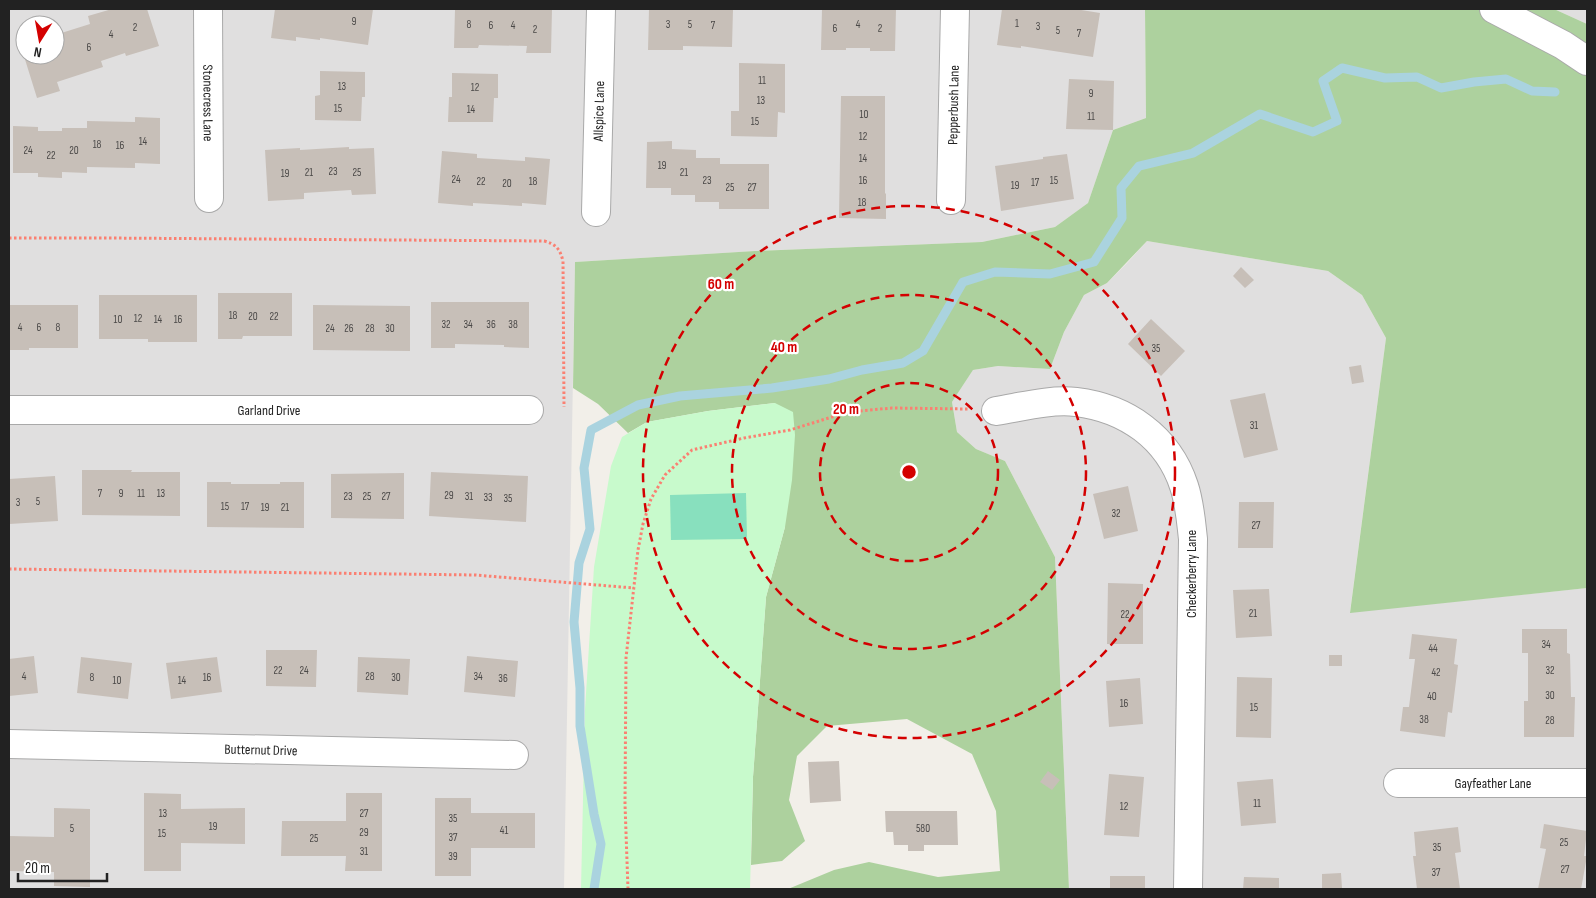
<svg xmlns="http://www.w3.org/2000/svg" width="1596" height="898" font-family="'Sofia Sans Condensed',sans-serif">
	<rect width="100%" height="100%" fill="#f2efe9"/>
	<!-- residential -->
	<path fill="#e0dfdf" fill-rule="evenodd" d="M 9,9 L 1145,9 L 1146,118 L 1113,130 L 1088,203 L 1055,227 L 982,242 L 755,251 L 575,262 L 564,889 L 9,889 ZM 25,25 L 55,25 L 55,55 L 25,55 Z
		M 1554,9 L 1587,9 L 1587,24 Z
		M 1147,241 L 1328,271 L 1362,295 L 1386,338 L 1350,612 L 1587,588 L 1587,889 L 1069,889 L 1055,557 L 1005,461 L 976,449 L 957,432 L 952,402 L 973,370 L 998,366 L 1050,369 L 1064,332 L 1084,295 L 1107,283 L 1127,263 Z"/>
	<!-- forest -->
	<path fill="#add19e" d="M 1145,9 L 1554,9 L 1587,24 L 1587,588 L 1350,613 L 1386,338 L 1362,295 L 1328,271 L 1147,241 L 1107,283 L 1084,295 L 1064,332 L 1050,369 L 998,366 L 973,370 L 952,402 L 957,432 L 976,449 L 1005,461 L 1055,557 L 1069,889 L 788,889 L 834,870 L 869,862 L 938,877 L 1000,871 L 996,811 L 972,754 L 907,719 L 827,726 L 797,756 L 789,800 L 805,841 L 782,861 L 751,865 L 753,777 L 766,597 L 785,527 L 775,403 L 708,411 L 647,422 L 628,433 L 598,404 L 573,388 L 575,262 L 755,251 L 982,242 L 1055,227 L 1088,203 L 1113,130 L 1146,118 Z"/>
	<!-- park -->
	<path fill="#c8facc" d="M 775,403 L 793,412 L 795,435 L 792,480 L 785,527 L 766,597 L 753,777 L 750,889 L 581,889 L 585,709 L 594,567 L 611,466 L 622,437 L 647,422 L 708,411 Z"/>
	<!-- pitch -->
	<path fill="#88e0be" d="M 746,493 L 747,539 L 671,540 L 670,495 Z"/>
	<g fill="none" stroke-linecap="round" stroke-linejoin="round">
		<!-- stream -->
		<path stroke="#aad3df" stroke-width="9" d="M 594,889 L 601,844 L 594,814 L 580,726 L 580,688 L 574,622 L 579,563 L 590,529 L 584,468 L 591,430 L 638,405 L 680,396 L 772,388 L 829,379 L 862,370 L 903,363 L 923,351 L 963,282 L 995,272 L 1050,274 L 1094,262 L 1122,218 L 1121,188 L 1139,166 L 1193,153 L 1260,114 L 1313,132 L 1337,121 L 1323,81 L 1342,68 L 1385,78 L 1417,77 L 1441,88 L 1474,82 L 1506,79 L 1532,91 L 1555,92"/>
	</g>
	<!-- building -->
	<path fill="#c7bfb8" d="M 112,9 L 147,9 L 159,46 L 126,56 L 125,53 L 101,61 L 103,67 L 57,82 L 60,91 L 37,98 L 23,53 L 25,52 L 25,55 L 55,55 L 55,35 L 90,24 L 88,16 Z
		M 275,9 L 373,9 L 368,45 L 320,38 L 320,40 L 296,37 L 296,41 L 271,38 Z
		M 455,9 L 552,9 L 551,53 L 526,53 L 527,46 L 479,45 L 478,48 L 454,48 Z
		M 649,9 L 733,9 L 732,47 L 683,46 L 683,50 L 648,50 Z
		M 822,9 L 896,9 L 895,51 L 870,51 L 870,48 L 846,48 L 846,50 L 821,50 Z
		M 1002,9 L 1075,9 L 1100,13 L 1093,57 L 1021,46 L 1021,48 L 997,45 Z
		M 739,63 L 785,64 L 785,113 L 778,112 L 777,137 L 731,136 L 731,111 L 739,111 Z
		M 320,71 L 365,72 L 365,97 L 362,97 L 361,121 L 315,120 L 315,96 L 320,95 Z
		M 452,73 L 498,74 L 498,98 L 494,98 L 493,122 L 448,122 L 449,97 L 452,97 Z
		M 1069,79 L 1114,81 L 1113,130 L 1066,129 Z
		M 841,96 L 885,96 L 885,193 L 886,194 L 886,219 L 839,218 Z
		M 135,117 L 160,118 L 160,164 L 135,163 L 135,168 L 87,167 L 87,173 L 62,172 L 62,178 L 38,177 L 38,173 L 13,173 L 13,126 L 38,127 L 38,131 L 62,131 L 62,128 L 87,128 L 87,121 L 135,122 Z
		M 672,141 L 672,149 L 696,150 L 696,158 L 720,158 L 720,164 L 769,164 L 769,209 L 719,209 L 719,202 L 695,202 L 695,195 L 671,195 L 671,188 L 646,188 L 647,142 Z
		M 349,147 L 349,149 L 374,148 L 376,194 L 352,195 L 351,190 L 304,193 L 304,199 L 268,201 L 265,150 L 300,148 L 300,150 Z
		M 442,151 L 477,154 L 477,158 L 525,161 L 525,157 L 550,159 L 546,205 L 522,203 L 522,206 L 473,203 L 473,206 L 438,203 Z
		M 1067,154 L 1074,199 L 1001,211 L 995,166 L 1043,159 L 1043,157 Z
		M 1241,267 L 1254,280 L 1245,288 L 1233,276 Z
		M 218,293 L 292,293 L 292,336 L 243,336 L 242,339 L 218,339 Z
		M 99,295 L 197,295 L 197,342 L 148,342 L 148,339 L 99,339 Z
		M 431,302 L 529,302 L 529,348 L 504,347 L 504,345 L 455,344 L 455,348 L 431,348 Z
		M 9,305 L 78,305 L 78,348 L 29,348 L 29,350 L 9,350 Z
		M 313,305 L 410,306 L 410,351 L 313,350 Z
		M 1151,319 L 1185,351 L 1161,376 L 1128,344 Z
		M 1361,365 L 1364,382 L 1352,384 L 1349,367 Z
		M 1265,393 L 1278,450 L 1244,458 L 1230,400 Z
		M 82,470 L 132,470 L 131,472 L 180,472 L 180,516 L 82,515 Z
		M 431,472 L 528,476 L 526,522 L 429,516 Z
		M 404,473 L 404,519 L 331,518 L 331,474 Z
		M 55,476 L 58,521 L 9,524 L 9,479 Z
		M 207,482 L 231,482 L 231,484 L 280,484 L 280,482 L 304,482 L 304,528 L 207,527 Z
		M 1128,486 L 1138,531 L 1104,539 L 1093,494 Z
		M 1239,502 L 1274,502 L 1273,548 L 1238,548 Z
		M 1108,583 L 1143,584 L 1143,644 L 1107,644 Z
		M 1269,589 L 1272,636 L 1236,638 L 1233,590 Z
		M 1522,629 L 1567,629 L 1567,653 L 1570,654 L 1571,697 L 1575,697 L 1574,737 L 1524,737 L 1524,701 L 1528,701 L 1528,653 L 1522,653 Z
		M 1412,634 L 1457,639 L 1454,664 L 1458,665 L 1452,713 L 1448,712 L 1445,737 L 1400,731 L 1403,707 L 1409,707 L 1415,659 L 1409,659 Z
		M 266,650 L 317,650 L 316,687 L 266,686 Z
		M 1329,655 L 1342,655 L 1342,666 L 1329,666 Z
		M 34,656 L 38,693 L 9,696 L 9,659 Z
		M 467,656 L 518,661 L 515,697 L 464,692 Z
		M 81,657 L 132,663 L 128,699 L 77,693 Z
		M 217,657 L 222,692 L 171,699 L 166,663 Z
		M 358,657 L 410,659 L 408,695 L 357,692 Z
		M 1237,677 L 1272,678 L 1271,738 L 1236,737 Z
		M 1140,678 L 1143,724 L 1109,727 L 1106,681 Z
		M 839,761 L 841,801 L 810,803 L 808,762 Z
		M 1048,771 L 1060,780 L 1052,790 L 1040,782 Z
		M 1109,774 L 1144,777 L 1139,837 L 1104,835 Z
		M 1273,779 L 1276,823 L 1241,826 L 1237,782 Z
		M 144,793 L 181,794 L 181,809 L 245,808 L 245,844 L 181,843 L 181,871 L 144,871 Z
		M 346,793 L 382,793 L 382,871 L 345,871 L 346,856 L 281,856 L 282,821 L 346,821 Z
		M 435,798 L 471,798 L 471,813 L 535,813 L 535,848 L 471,848 L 471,876 L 435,876 Z
		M 54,808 L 90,809 L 90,887 L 54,886 L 54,872 L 9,871 L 9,836 L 54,837 Z
		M 885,811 L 957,811 L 958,845 L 924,845 L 924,851 L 908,851 L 908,845 L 894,845 L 893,832 L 886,832 Z
		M 1544,824 L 1587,831 L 1584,856 L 1587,856 L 1581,889 L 1538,889 L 1546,849 L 1540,848 Z
		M 1458,827 L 1461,852 L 1455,853 L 1460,889 L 1417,889 L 1413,856 L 1416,856 L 1414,832 Z
		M 1341,873 L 1342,888 L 1322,889 L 1322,874 Z
		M 1110,876 L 1145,876 L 1145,889 L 1110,889 Z
		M 1244,877 L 1279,878 L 1279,889 L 1243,889 Z"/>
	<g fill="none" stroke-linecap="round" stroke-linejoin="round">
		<defs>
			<g id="street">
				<path id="s1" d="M 208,9 L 209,198"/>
				<path d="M 1494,9 L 1563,45 L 1587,61"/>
				<path id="s2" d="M 951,200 L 955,9"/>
				<path id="s3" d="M 596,212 L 601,9"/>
				<path id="s4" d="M 9,410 L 529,410"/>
				<path d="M 996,411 C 1021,407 1050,399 1076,402 C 1126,408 1168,437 1184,486 C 1190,504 1191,522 1193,539 L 1188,889"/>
				<path id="s5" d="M 9,744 L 514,755"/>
				<path id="s6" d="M 1398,783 L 1587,783"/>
			</g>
		</defs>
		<!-- street casing -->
		<use href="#street" stroke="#a9a9a9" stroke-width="30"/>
		<!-- path -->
		<path stroke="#fa8072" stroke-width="3" stroke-dasharray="2.5 2.5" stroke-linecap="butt" d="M 9,238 L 105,238 L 544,241 C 556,244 560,249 563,261 L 564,407
			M 9,569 L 475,575 L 634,588
			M 628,889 L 625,804 L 626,658 L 638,550 L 643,524 L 651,499 L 665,475 L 692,450 L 744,438 L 790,430 L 848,412 L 892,408 L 969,409"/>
		<!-- street -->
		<use href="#street" stroke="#fff" stroke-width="28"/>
	</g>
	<!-- distance rings -->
	<g fill="none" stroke="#d40000" stroke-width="2.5" stroke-dasharray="9 6">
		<circle cx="909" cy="472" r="89"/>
		<circle cx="909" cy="472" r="177"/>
		<circle cx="909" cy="472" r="266"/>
	</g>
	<g text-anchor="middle" stroke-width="4.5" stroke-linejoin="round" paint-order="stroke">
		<!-- number labels -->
		<g font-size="11" fill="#4b4948">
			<text x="354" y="25">9</text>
			<text x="1017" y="27">1</text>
			<text x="469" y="28">8</text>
			<text x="668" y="28">3</text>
			<text x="690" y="28">5</text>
			<text x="858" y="28">4</text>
			<text x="491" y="29">6</text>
			<text x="513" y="29">4</text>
			<text x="713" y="29">7</text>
			<text x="1038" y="30">3</text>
			<text x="135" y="31">2</text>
			<text x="835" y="32">6</text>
			<text x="880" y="32">2</text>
			<text x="535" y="33">2</text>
			<text x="1058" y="34">5</text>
			<text x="1079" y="37">7</text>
			<text x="111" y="38">4</text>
			<text x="89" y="51">6</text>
			<text x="762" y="84">11</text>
			<text x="342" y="90">13</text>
			<text x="475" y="91">12</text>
			<text x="1091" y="97">9</text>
			<text x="761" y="104">13</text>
			<text x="338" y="112">15</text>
			<text x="471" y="113">14</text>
			<text x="864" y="118">10</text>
			<text x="1091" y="120">11</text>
			<text x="755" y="125">15</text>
			<text x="863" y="140">12</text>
			<text x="143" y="145">14</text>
			<text x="97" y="148">18</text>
			<text x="120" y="149">16</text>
			<text x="28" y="154">24</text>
			<text x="74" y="154">20</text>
			<text x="51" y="159">22</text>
			<text x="863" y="162">14</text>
			<text x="662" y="169">19</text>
			<text x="333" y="175">23</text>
			<text x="309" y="176">21</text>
			<text x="357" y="176">25</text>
			<text x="684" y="176">21</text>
			<text x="285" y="177">19</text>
			<text x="456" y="183">24</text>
			<text x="707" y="184">23</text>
			<text x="863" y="184">16</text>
			<text x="1054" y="184">15</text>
			<text x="481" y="185">22</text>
			<text x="533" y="185">18</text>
			<text x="1035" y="186">17</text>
			<text x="507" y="187">20</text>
			<text x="1015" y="189">19</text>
			<text x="730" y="191">25</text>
			<text x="752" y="191">27</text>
			<text x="862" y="206">18</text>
			<text x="233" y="319">18</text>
			<text x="253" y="320">20</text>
			<text x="274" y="320">22</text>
			<text x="138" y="322">12</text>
			<text x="118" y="323">10</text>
			<text x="158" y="323">14</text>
			<text x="178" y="323">16</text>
			<text x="446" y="328">32</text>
			<text x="468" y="328">34</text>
			<text x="491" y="328">36</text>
			<text x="513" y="328">38</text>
			<text x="20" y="331">4</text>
			<text x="39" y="331">6</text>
			<text x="58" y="331">8</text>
			<text x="330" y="332">24</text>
			<text x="349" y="332">26</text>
			<text x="370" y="332">28</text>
			<text x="390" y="332">30</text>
			<text x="1156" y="352">35</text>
			<text x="1254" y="429">31</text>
			<text x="100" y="497">7</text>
			<text x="121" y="497">9</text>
			<text x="141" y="497">11</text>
			<text x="161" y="497">13</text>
			<text x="449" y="499">29</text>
			<text x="348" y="500">23</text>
			<text x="367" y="500">25</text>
			<text x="386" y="500">27</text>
			<text x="469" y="500">31</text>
			<text x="488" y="501">33</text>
			<text x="508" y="502">35</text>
			<text x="38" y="505">5</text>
			<text x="18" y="506">3</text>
			<text x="225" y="510">15</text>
			<text x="245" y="510">17</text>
			<text x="265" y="511">19</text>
			<text x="285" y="511">21</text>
			<text x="1116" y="517">32</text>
			<text x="1256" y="529">27</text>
			<text x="1253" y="617">21</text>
			<text x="1125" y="618">22</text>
			<text x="1546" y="648">34</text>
			<text x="1433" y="652">44</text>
			<text x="278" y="674">22</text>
			<text x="304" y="674">24</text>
			<text x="1550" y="674">32</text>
			<text x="1436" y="676">42</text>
			<text x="24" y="680">4</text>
			<text x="370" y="680">28</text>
			<text x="478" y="680">34</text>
			<text x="92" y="681">8</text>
			<text x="207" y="681">16</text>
			<text x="396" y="681">30</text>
			<text x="503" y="682">36</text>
			<text x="117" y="684">10</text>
			<text x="182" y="684">14</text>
			<text x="1550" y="699">30</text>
			<text x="1432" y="700">40</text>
			<text x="1124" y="707">16</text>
			<text x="1254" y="711">15</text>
			<text x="1424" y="723">38</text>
			<text x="1550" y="724">28</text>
			<text x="1257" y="807">11</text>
			<text x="1124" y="810">12</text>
			<text x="163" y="817">13</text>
			<text x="364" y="817">27</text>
			<text x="453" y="822">35</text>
			<text x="213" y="830">19</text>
			<text x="72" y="832">5</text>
			<text x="923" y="832">580</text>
			<text x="504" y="834">41</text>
			<text x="364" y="836">29</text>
			<text x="162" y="837">15</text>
			<text x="453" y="841">37</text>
			<text x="314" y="842">25</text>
			<text x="1564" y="846">25</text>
			<text x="1437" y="851">35</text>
			<text x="364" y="855">31</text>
			<text x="453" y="860">39</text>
			<text x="1565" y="873">27</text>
			<text x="1436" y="876">37</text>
		</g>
		<!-- street labels -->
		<g font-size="14" fill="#222" stroke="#fff">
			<text dy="5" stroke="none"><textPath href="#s1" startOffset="94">Stonecress Lane</textPath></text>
			<text dy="5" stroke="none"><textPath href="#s2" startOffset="95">Pepperbush Lane</textPath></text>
			<text dy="5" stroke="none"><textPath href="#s3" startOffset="101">Allspice Lane</textPath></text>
			<text dy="5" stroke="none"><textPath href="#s4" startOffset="260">Garland Drive</textPath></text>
			<text transform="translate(1191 574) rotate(-90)" y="5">Checkerberry Lane</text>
			<text dy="5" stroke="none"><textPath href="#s5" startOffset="252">Butternut Drive</textPath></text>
			<text dy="5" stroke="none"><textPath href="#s6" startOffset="95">Gayfeather Lane</textPath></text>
		</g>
	</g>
	<circle cx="909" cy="472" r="8" fill="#d40000" stroke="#fff" stroke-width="2.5"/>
	<g font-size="15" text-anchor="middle" font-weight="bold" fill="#d40000" stroke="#fff" stroke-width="4.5" stroke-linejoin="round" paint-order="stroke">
		<text x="721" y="289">60 m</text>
		<text x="784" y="352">40 m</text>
		<text x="846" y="414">20 m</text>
	</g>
	<!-- border -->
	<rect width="1596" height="898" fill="none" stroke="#222222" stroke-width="20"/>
	<!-- north arrow -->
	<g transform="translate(40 40) rotate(191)"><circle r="24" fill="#ffffff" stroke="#a7a7a7"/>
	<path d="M0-4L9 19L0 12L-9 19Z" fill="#d40000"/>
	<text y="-8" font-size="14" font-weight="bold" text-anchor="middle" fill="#222222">N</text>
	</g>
	<!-- scale -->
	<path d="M18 873v8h89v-8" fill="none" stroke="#222222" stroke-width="2.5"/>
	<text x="25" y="873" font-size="15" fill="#222222" stroke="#ffffff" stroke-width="4" paint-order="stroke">20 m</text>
</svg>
